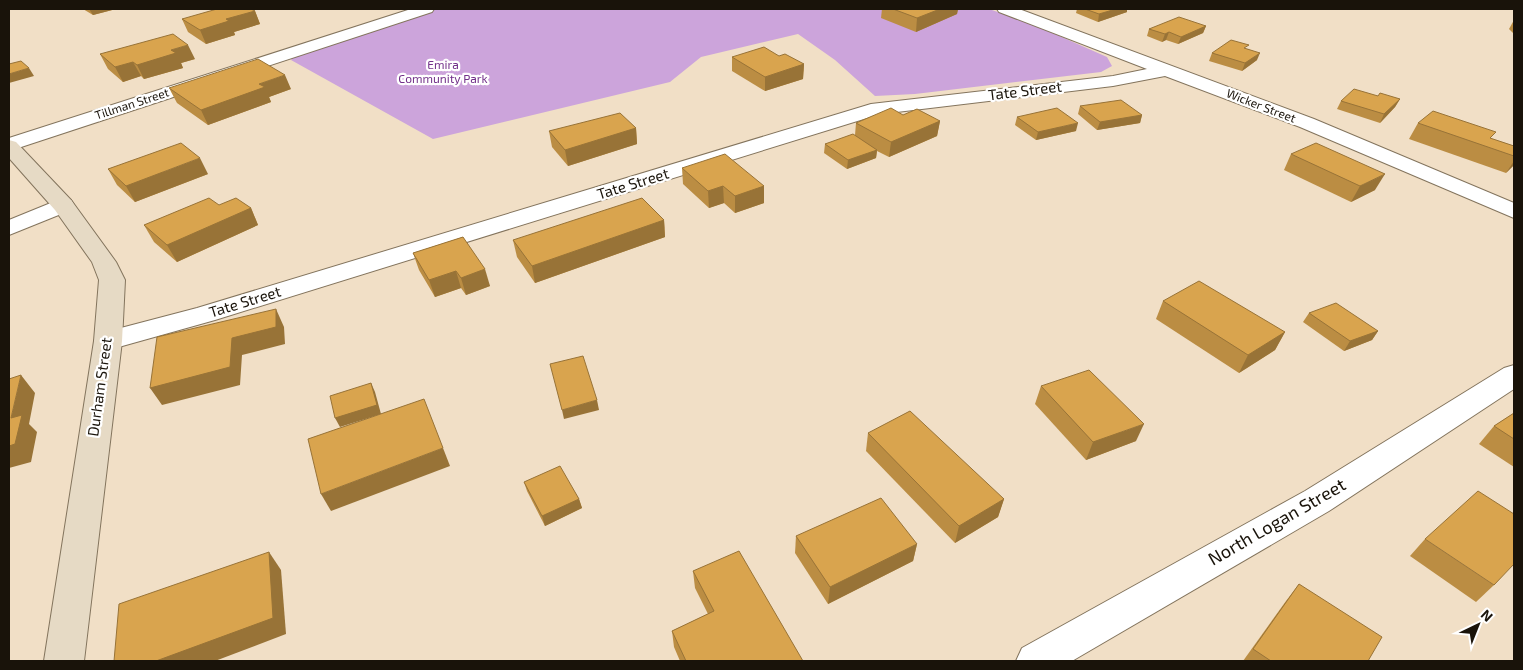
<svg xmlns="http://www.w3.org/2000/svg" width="1523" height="670" viewBox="0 0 1523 670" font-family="'Exo 2',sans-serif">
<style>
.green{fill:#cca4db}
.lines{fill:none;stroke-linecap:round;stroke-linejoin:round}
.street-casing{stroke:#83745d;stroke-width:2}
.secondary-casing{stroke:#83745d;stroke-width:2}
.street{fill:#fff;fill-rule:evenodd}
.secondary{fill:#e6dac5;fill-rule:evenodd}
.wall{fill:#bb8d43}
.shaded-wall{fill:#987337}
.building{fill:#d9a44e;stroke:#987337}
.labels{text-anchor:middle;stroke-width:4.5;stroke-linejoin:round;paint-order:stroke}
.far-park-label{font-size:12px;fill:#723089;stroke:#fff}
.far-street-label{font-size:12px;fill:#19130a;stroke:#fff}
.street-label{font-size:15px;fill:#19130a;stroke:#fff}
.near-street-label{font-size:18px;fill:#19130a;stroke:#fff}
</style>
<rect width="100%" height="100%" fill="#f1dfc6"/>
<path class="green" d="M435,9H989L1030,23L1107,57L1112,66L1101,72L915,94L875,96L835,60L798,34L701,57L670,82L433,139L291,60L294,55Z"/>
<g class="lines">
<defs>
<g id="street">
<path d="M411,9H434L432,12L9,151V138Z"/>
<path d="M997,9H1019L1314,119L1514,203V218L1300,127L1165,76L1113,86L880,114L215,320L108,350L98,348L94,341L98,334L197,308L871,104L1113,76L1147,69L999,12Z"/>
<path d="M63,198L71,200L74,205L71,210L9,235V220Z"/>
<path d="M1514,365V389L1329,511L1072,661H1016L1022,648L1305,491L1504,368Z"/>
</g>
<path id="secondary" d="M9,140L16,142L71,200L116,262L125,280L122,341L84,661H44L94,341L99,280L92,262L55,210L9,158Z"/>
</defs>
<use href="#street" class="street-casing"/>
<use href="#secondary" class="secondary-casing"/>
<use href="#street" class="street"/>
<use href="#secondary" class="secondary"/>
</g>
<g class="wall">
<path d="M83,9H116L93,15Z"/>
<path d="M882,9H958L957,14L916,32L881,18Z"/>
<path d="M1077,9H1127V12L1098,22L1076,13Z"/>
<path d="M255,11L260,24L234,32L235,35L206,44L188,32L182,19Z"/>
<path d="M1514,20V34L1509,29Z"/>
<path d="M1206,26L1203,33L1178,44L1166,40L1162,42L1147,36L1149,29Z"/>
<path d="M1248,49L1257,60L1242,71L1209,61L1212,53Z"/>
<path d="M100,54L195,59L181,63L183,68L144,79L141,76L123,82L108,69Z"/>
<path d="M779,56L804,64L803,79L765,91L732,71V57Z"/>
<path d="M169,88L291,89L269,97L271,102L208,125L177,103Z"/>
<path d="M1378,96L1400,99L1395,107L1380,123L1337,109L1341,101Z"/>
<path d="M1080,106L1142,115L1140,123L1097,130L1078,114Z"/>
<path d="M903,115L940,121L937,136L889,157L877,151L876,158L847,169L824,153L825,144L855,135L856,123Z"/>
<path d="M1017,117L1076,131L1036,140L1015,125Z"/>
<path d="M1418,123L1492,139L1514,146V165L1506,173L1409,139Z"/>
<path d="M636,128L637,144L568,166L552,147L549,131Z"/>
<path d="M1291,154L1375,190L1351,202L1284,170Z"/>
<path d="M682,168L764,186V203L735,213L724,203L709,208L683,184Z"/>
<path d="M108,169L208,174L135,202L117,185Z"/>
<path d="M219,205L251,208L258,225L177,262L154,242L144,225Z"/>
<path d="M664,220L665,237L535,283L517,257L513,240Z"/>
<path d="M463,237L490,286L466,295L461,288L435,297L419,270L413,253Z"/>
<path d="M1163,301L1285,332L1275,350L1239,373L1156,319Z"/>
<path d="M1309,313L1378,331L1372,340L1344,351L1303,322Z"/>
<path d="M1041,386L1136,441L1086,460L1035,404Z"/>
<path d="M1514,413V467L1479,444L1494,426Z"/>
<path d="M868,433L1004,499L998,517L955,543L866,451Z"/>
<path d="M524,482L579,499L582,508L545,526L527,491Z"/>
<path d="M796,536L917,544L913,561L828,604L795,553Z"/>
<path d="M1425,539L1494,585L1476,602L1410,556Z"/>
<path d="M693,571L803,661H680L674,647L672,631L708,614L695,588Z"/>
<path d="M1299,584L1368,661H1243L1286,601Z"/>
</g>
<g class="shaded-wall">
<path d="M89,9H116L93,15Z"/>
<path d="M940,9H958L957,14L916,32L917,18Z"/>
<path d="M1116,9H1127V12L1098,22L1099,14Z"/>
<path d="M255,11L260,24L234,32L235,35L206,44L200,30L226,19Z"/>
<path d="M1206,26L1203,33L1178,44L1181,37Z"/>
<path d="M1169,32L1166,40L1162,42L1165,34Z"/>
<path d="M188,45L195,59L181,63L183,68L144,79L137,65L171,50Z"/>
<path d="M1260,53L1257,60L1242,71L1245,63Z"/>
<path d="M133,62L141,76L123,82L115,67Z"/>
<path d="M804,64L803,79L765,91V77Z"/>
<path d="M29,68L34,76L9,83V74Z"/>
<path d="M285,75L291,89L269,97L271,102L208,125L201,110L259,84Z"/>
<path d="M1400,99L1395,107L1380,123L1384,114Z"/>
<path d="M1142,115L1140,123L1097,130L1100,122Z"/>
<path d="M940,121L937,136L889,157L891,142Z"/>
<path d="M1078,123L1076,131L1036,140L1038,132Z"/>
<path d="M636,128L637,144L568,166L565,150Z"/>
<path d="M877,150L876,158L847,169L848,160Z"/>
<path d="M200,158L208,174L135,202L126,186Z"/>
<path d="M1514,161V165L1506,173Z"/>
<path d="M1385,174L1375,190L1351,202L1360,186Z"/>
<path d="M723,186L724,203L709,208L708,191Z"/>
<path d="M764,186V203L735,213V196Z"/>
<path d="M251,208L258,225L177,262L167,245Z"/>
<path d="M664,220L665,237L535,283L532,266Z"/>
<path d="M485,269L490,286L466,295L461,278Z"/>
<path d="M456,271L461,288L435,297L429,280Z"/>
<path d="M276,309L284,327L285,344L242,355L240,385L162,405L150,388L232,338Z"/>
<path d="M1378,331L1372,340L1344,351L1350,341Z"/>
<path d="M1285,332L1275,350L1239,373L1248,355Z"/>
<path d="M21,375L35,393L29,424L37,432L31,462L9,468V446L11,418Z"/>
<path d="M371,383L375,392L381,414L340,427L335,418Z"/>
<path d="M597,400L599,410L564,419L562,410Z"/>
<path d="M1144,424L1136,441L1086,460L1093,442Z"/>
<path d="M443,448L450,466L331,511L321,494Z"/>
<path d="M579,499L582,508L545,526L542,516Z"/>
<path d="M1004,499L998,517L955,543L959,526Z"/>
<path d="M917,544L913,561L828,604L830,587Z"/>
<path d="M269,552L281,570L286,634L215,661H156Z"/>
</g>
<g class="building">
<path d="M217,9H251L255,11L226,19L229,21L200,30L182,19Z"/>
<path d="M893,9H940L917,18Z"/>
<path d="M1085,9H1116L1099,14Z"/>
<path d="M1179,17L1206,26L1181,37L1169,32L1165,34L1149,29Z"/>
<path d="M173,34L188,45L171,50L176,53L137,65L133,62L115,67L100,54Z"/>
<path d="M1231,40L1249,45L1244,48L1260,53L1245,63L1212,53Z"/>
<path d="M764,47L779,56L785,54L804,64L765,77L732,57Z"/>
<path d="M258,59L285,75L259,84L265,87L201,110L169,88Z"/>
<path d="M21,61L29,68L9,74V64Z"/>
<path d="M1354,89L1378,96L1380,93L1400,99L1384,114L1341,101Z"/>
<path d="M1121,100L1142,115L1100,122L1080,106Z"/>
<path d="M891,108L903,115L917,109L940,121L891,142L856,123Z"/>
<path d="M1057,108L1078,123L1038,132L1017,117Z"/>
<path d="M1433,111L1496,132L1490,138L1514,146V156L1418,123Z"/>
<path d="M620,113L636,128L565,150L549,131Z"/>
<path d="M853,134L877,150L848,160L825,144Z"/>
<path d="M181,143L200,158L126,186L108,169Z"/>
<path d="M1316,143L1385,174L1360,186L1291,154Z"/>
<path d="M725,154L764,186L735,196L723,186L708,191L682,168Z"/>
<path d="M209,198L219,205L236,198L251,208L167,245L144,225Z"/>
<path d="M642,198L664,220L532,266L513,240Z"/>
<path d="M463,237L485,269L461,278L456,271L429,280L413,253Z"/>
<path d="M1199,281L1285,332L1248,355L1163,301Z"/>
<path d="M1336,303L1378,331L1350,341L1309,313Z"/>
<path d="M276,309V327L232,338L230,367L150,388L157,337Z"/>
<path d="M583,356L597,400L562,410L550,364Z"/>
<path d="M1089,370L1144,424L1093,442L1041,386Z"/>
<path d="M21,375L11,418L22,415L15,444L9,446V379Z"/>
<path d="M371,383L377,405L335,418L330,396Z"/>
<path d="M424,399L443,448L321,494L308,439Z"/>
<path d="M910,411L1004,499L959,526L868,433Z"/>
<path d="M1514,413V439L1494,426Z"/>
<path d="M560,466L579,499L542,516L524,482Z"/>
<path d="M1478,491L1514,514V564L1494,585L1425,539Z"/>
<path d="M881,498L917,544L830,587L796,536Z"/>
<path d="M739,551L803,661H686L672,631L714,611L693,571Z"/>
<path d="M269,552L273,618L156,661H114L119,604Z"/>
<path d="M1299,584L1382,637L1368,661H1271L1253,649Z"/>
</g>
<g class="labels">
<g class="far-park-label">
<text x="443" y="69">Emira<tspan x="443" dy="14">Community Park</tspan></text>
</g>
<g class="far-street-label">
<text transform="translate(132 104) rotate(-18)" y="4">Tillman Street</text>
<text transform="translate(1261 106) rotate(21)" y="4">Wicker Street</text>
</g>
<g class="street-label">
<text transform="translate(1025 91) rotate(-7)" y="5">Tate Street</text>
<text transform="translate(633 184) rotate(-17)" y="5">Tate Street</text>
<text transform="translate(245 302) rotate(-17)" y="5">Tate Street</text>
<text transform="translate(100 387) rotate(-82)" y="5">Durham Street</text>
</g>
<g class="near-street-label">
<text transform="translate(1277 522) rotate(-30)" y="6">North Logan Street</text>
</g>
</g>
<rect width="1523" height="670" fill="none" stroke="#19130a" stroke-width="20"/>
<g transform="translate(1478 625) rotate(43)" stroke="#ffffff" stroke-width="4" paint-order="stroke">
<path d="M0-4L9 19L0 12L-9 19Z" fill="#19130a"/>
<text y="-8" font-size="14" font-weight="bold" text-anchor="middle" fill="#19130a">N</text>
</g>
</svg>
